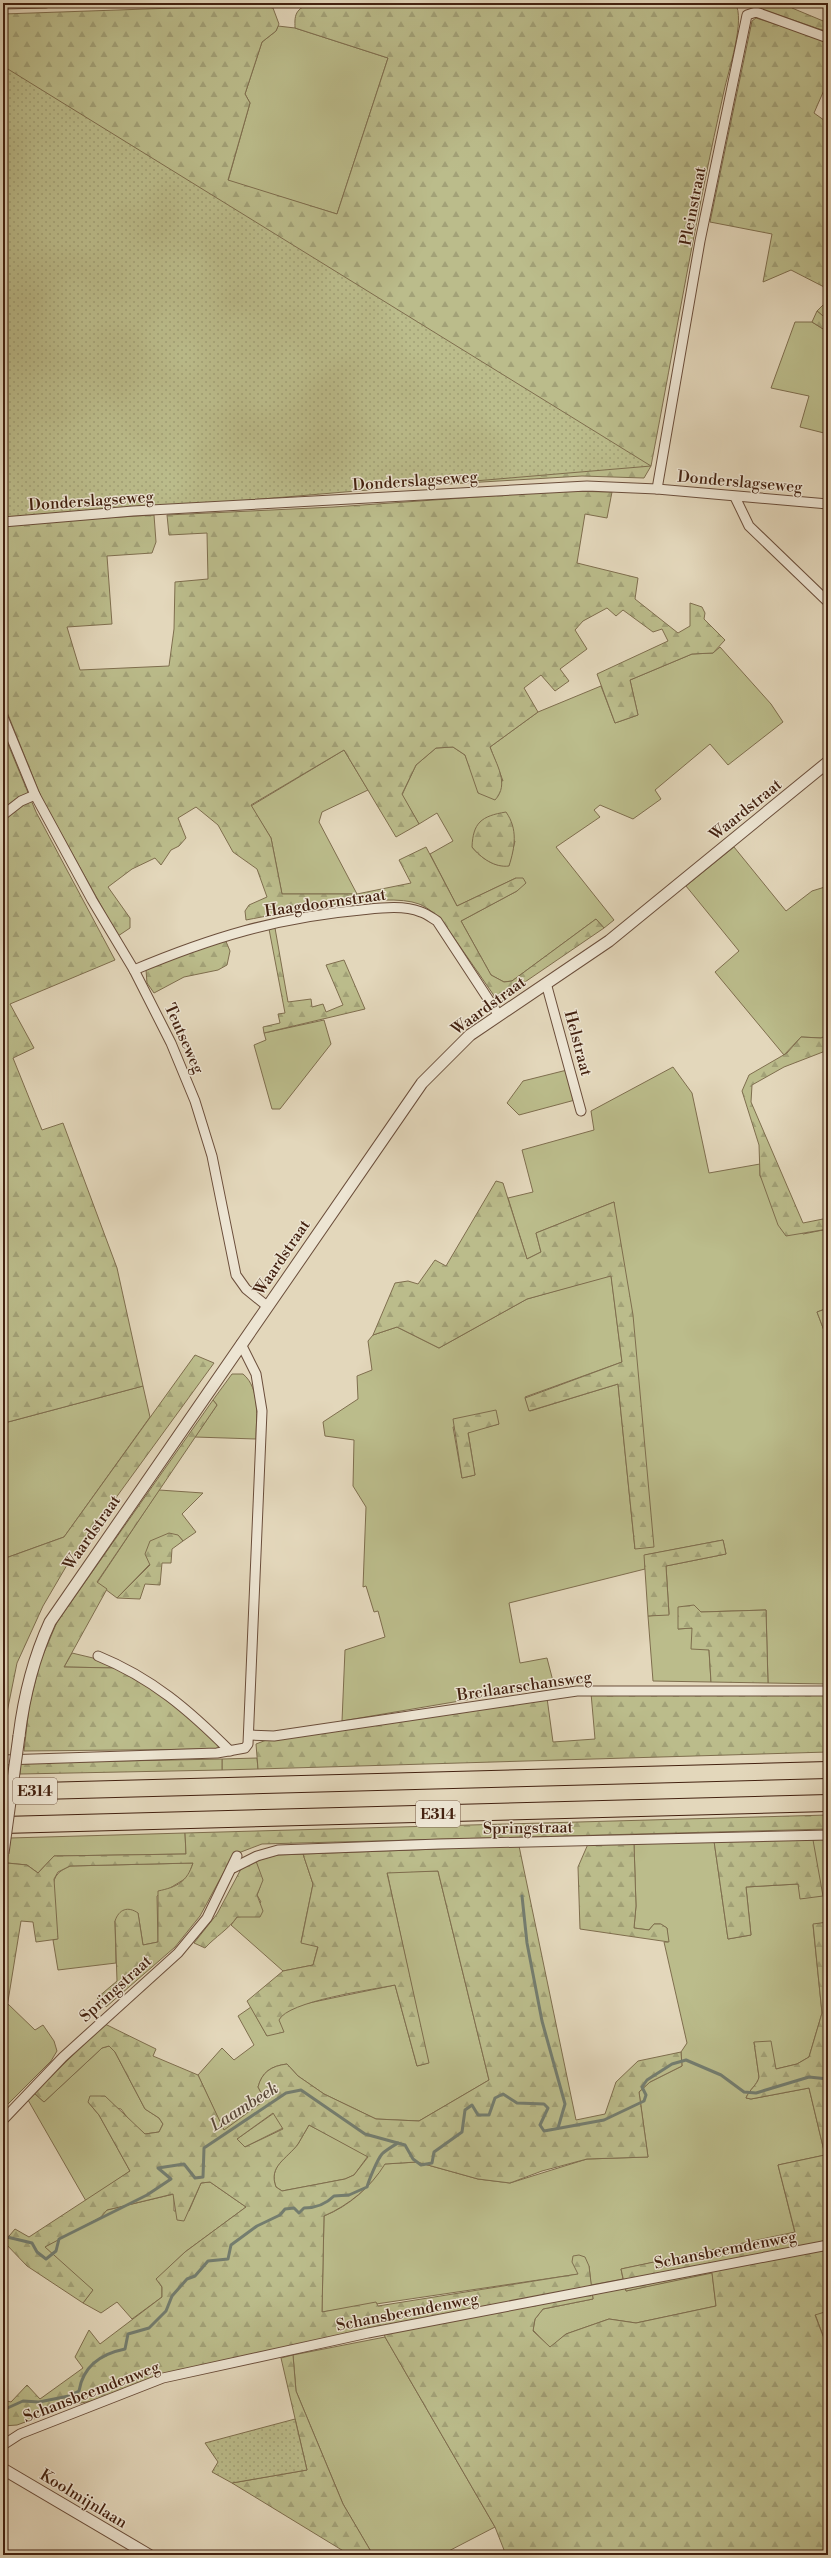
<svg xmlns="http://www.w3.org/2000/svg" width="831" height="2558" viewBox="0 0 831 2558" font-family="'Libre Bodoni',serif">
<style>
.grass{fill:#bbbc8b;stroke:#7f6e4e;fill-rule:evenodd}
.forest{fill:url(#forest-firs);stroke:#7f6e4e;fill-rule:evenodd}
.park{fill:url(#park-dots);stroke:#7f6e4e}
.lines{fill:none;stroke-linecap:round;stroke-linejoin:round}
.stream{stroke:#747d6f;stroke-width:3}
.minor-casing{stroke:#6b4e3b;stroke-width:11}
.tertiary-casing{stroke:#6b4e3b;stroke-width:13}
.motorway-casing{stroke:#432110;stroke-width:18}
.minor{stroke:#ede5d3;stroke-width:9}
.tertiary{stroke:#ede5d3;stroke-width:11}
.motorway{stroke:#e3d7bb;stroke-width:16}
.tertiary-bridge-casing{stroke:#6b4e3b;stroke-width:13;stroke-linecap:butt}
.tertiary-bridge{stroke:#ede5d3;stroke-width:11}
.labels{text-anchor:middle;stroke-width:3;stroke-linejoin:round;paint-order:stroke}
.shield{fill:#ede5d3;stroke:#765c4a;stroke-width:1}
.shield-label{font-size:15px;font-weight:bold;fill:#432110}
.street-label{font-size:16px;fill:#432110;stroke:#ede5d3}
.water-label{font-size:17px;font-style:italic;fill:#584738;stroke:#ede5d3}
</style>
<defs>
<pattern id="forest-firs" width="22" height="20" patternUnits="userSpaceOnUse"><rect width="22" height="20" fill="#bbbc8b"/><path d="M5 1l3.5 6h-7zM16 11l3.5 6h-7z" fill="#a2a177"/></pattern>
<pattern id="park-dots" width="8" height="8" patternUnits="userSpaceOnUse"><rect width="8" height="8" fill="#bbbc8b"/><path d="M2 2h.1M6 6h.1" fill="none" stroke="#a2a177" stroke-width="1.8" stroke-linecap="round"/></pattern>
</defs>
<rect width="100%" height="100%" fill="#e3d7bb"/>
<filter id="stains"><feTurbulence type="fractalNoise" baseFrequency=".005" numOctaves="4"/><feColorMatrix values="0 0 0 0 .2 0 0 0 0 .09 0 0 0 0 .02 0 0 0 .5 -.17"/></filter>
<radialGradient id="worn" r=".72"><stop offset=".6" stop-color="#630" stop-opacity="0"/><stop offset="1" stop-color="#630" stop-opacity=".3"/></radialGradient>
<g class="grass">
<path d="M278,26L295,28L388,58L337,214L228,181L250,103L245,94L262,42L276,31Z"/>
<path d="M828,300V320L817,311Z"/>
<path d="M795,322H812L828,332V434L800,427L809,396L771,388Z"/>
<path d="M720,647L771,704L783,722L728,765L710,744L655,790L661,799L633,819L600,805L594,810L600,817L556,847L614,920L604,928L596,919L512,981L504,982L491,975L461,921L517,891L516,878L457,906L430,854L453,841L437,813L419,824L402,795L416,765L436,748L453,747L465,755L471,770L503,781L490,747L538,712L601,686L615,723L638,715L630,680L692,654L713,653ZM515,841L509,865C495,868 481,858 472,847Z"/>
<path d="M344,750L368,790L322,812L319,822L357,894H282L271,838L251,806Z"/>
<path d="M734,847L786,911L812,891L828,886V1035L821,1038L801,1037L784,1055L715,972L739,951L686,886Z"/>
<path d="M324,1020L331,1044L280,1109H272L254,1045L266,1040L264,1033Z"/>
<path d="M673,1067L692,1093L709,1173L760,1164V1176L803,1234L828,1229V1308L817,1312L828,1341V1684L768,1683L766,1610L701,1612L678,1629L692,1628L709,1650L711,1682L653,1681L648,1616L669,1614L666,1566L726,1554L723,1540L645,1555V1569L509,1603L520,1663L547,1658L554,1685L342,1721L345,1650L385,1637L378,1611L374,1612L366,1586L363,1587L366,1507L353,1486L354,1440L325,1436L323,1422L358,1399L357,1376L372,1370L368,1341L373,1335L397,1327L439,1348L527,1299L611,1275L622,1362L525,1397L530,1411L618,1384L635,1549L614,1202L536,1233L541,1252L527,1259L508,1198L533,1192L522,1150L594,1130L591,1111ZM499,1424L468,1432L475,1475L462,1478L453,1427Z"/>
<path d="M567,1070L575,1100L519,1115L507,1103L523,1081Z"/>
<path d="M232,1374H243C261,1389 256,1419 256,1439L195,1437L217,1405L213,1400Z"/>
<path d="M143,1386L150,1417L64,1537L3,1559V1413L8,1422Z"/>
<path d="M159,1490L203,1493L182,1514L196,1532L183,1541L178,1535L117,1598L97,1583Z"/>
<path d="M72,1653L93,1658L116,1668L64,1667Z"/>
<path d="M257,1758L258,1769L222,1770V1759Z"/>
<path d="M185,1833L186,1854L54,1856L38,1873L27,1865L7,1863L10,1838Z"/>
<path d="M828,1839V1922L813,1925L822,2013L809,2057L797,2064L776,2069L754,2042L759,2077C758,2084 749,2090 746,2098L751,2099L809,2088L825,2155L778,2165L795,2233L621,2269L623,2279L591,2285L589,2266L579,2274L322,2312L324,2216C349,2206 371,2187 384,2164L417,2162L478,2179L510,2183L587,2159L648,2157L639,2092L650,2082L682,2066L681,2052L687,2043L664,1942H668L667,1928L660,1924H654L649,1930L634,1928L636,1906L634,1844L714,1841L728,1939L751,1935L746,1887L798,1884L813,1840Z"/>
<path d="M303,1854L313,1884L301,1942L318,1946L313,1965L283,1971L231,1925L237,1917L246,1916L261,1902L257,1895L260,1887L256,1861L277,1855Z"/>
<path d="M193,1863L188,1877L157,1896L158,1942L143,1945L138,1913L115,1921L116,1963L58,1970L53,1940L57,1939L53,1887C54,1875 59,1871 70,1866Z"/>
<path d="M438,1871L489,2080L419,2121L376,2119L324,2094L298,2076L287,2064C271,2066 262,2072 258,2087L265,2100L224,2131L198,2075L222,2048L234,2060L254,2045L238,2016L251,2007L267,2036L282,2014L299,2005L395,1985L417,2066L428,2063L387,1872Z"/>
<path d="M8,2004L35,2030L43,2025L54,2041L57,2051L51,2061L3,2109V2032Z"/>
<path d="M109,2046L115,2052L145,2109L159,2118L163,2124L159,2132L145,2134L133,2125L121,2109L88,2102L99,2115L130,2171L86,2201L28,2100L34,2093L44,2102L102,2048Z"/>
<path d="M274,2113L283,2128L245,2147L237,2139Z"/>
<path d="M309,2125L368,2156L354,2175L345,2179L282,2191L276,2187C268,2165 287,2159 298,2144C302,2138 305,2131 309,2125Z"/>
<path d="M210,2182L246,2207L185,2252L157,2279L162,2287V2297L132,2319L117,2302L101,2313L83,2303L92,2291L44,2247L100,2217L107,2210L174,2194V2211H189L201,2183Z"/>
<path d="M712,2272L716,2306L636,2323L609,2319L566,2334L550,2348L533,2330L535,2319L543,2309L593,2299L592,2292L625,2287L626,2291Z"/>
<path d="M828,2311V2349L815,2314Z"/>
<path d="M385,2337L495,2527L441,2555H373L343,2504L296,2391L293,2355Z"/>
</g>
<g class="forest">
<path d="M361,3H735C746,19 728,72 724,91C696,215 675,341 651,466L644,478L582,476L449,484L443,416L3,514V14L261,5L273,8L279,24L276,31L262,42L245,94L250,103L228,180L337,214L388,58L295,28C295,22 294,15 299,10C307,0 348,3 361,3Z"/>
<path d="M756,3H793L792,8L828,23V32L761,9Z"/>
<path d="M756,18L828,41V81L814,113L828,123V289L791,270L763,282L772,234L710,222L752,21Z"/>
<path d="M817,311L828,320V332L812,322Z"/>
<path d="M562,491L612,492L607,518L585,514L577,563L638,578L635,599L678,633L690,626V603L702,607L705,613L704,619L725,640L713,653L692,654L630,680L638,715L615,723L597,674L668,641L662,629L653,632L623,610L616,616L607,608L583,621L575,630L587,649L560,669L569,681L555,691L541,675L524,688L538,712L490,747C496,764 510,784 495,800L478,793L465,755L453,747L436,748L416,765L402,794L419,824L396,837L344,750L251,805L271,838L282,894H357L411,883L399,860L426,847L457,906L516,878H523L526,883L517,891L461,921L491,975L504,982L512,981L596,919L604,928L500,999L495,997L443,922C436,915 429,908 419,904C386,891 283,913 246,920L245,911L249,905L267,897L257,869L233,852L218,825L196,807L178,818L186,838L179,846L171,850L161,865L155,858L132,869L108,887L130,918V928L118,936L41,797L3,702V524L154,515L156,542L152,553L107,556L112,624L67,627L80,670L169,666L174,629L175,582L208,579L207,533L169,535L167,515L334,507Z"/>
<path d="M3,732L36,812L115,960L10,1004L34,1048L13,1058L42,1130L63,1123L117,1268L143,1386L8,1422L3,1413Z"/>
<path d="M506,812C518,829 515,847 509,866C495,868 481,858 472,847C473,823 481,816 506,812Z"/>
<path d="M275,928L288,1002L311,999L312,1007L323,1004L326,1012L343,1005L326,965L344,960L365,1009L264,1033L263,1027L280,1023L278,1014L285,1013L269,929Z"/>
<path d="M225,939L230,951L227,965L218,970L184,977L154,993L147,983L146,970L151,965Z"/>
<path d="M828,1035V1050L784,1067L752,1085L751,1102L803,1223L828,1218V1229L786,1236L778,1225L760,1175L759,1145L742,1091L749,1075L787,1053L801,1037L821,1038Z"/>
<path d="M496,1181L503,1183L527,1259L541,1252L536,1233L614,1202L633,1315L654,1547L635,1549L618,1384L529,1411L525,1398L622,1362L611,1276L527,1299L439,1348L397,1327L373,1335L395,1283L408,1281L418,1284L435,1260L446,1266Z"/>
<path d="M828,1308V1341L817,1312Z"/>
<path d="M195,1355L214,1363L67,1565L43,1606L17,1663L3,1732V1559L64,1537Z"/>
<path d="M213,1400L217,1405L97,1582L107,1589L64,1667L116,1668L132,1673L203,1726L220,1749L24,1751L29,1707L40,1662L57,1622Z"/>
<path d="M496,1410L499,1424L468,1433L475,1475L462,1478L453,1419Z"/>
<path d="M169,1533L178,1535L183,1541L172,1549L171,1563H162L160,1585L145,1584L140,1599L117,1598L150,1565L145,1554L150,1541Z"/>
<path d="M723,1540L726,1554L666,1566L669,1615L648,1616L644,1555Z"/>
<path d="M694,1605L701,1612L766,1610L768,1683L711,1682L709,1650L691,1649L692,1628L678,1629V1607Z"/>
<path d="M591,1693L828,1695V1752L258,1769L256,1744L269,1739L466,1712L547,1698L553,1742L595,1739Z"/>
<path d="M222,1759V1770L20,1774V1763Z"/>
<path d="M828,1815V1829L262,1844L233,1855L200,1916L175,1947L106,2007L97,1998L117,1981L115,1921C119,1909 128,1906 138,1913L143,1945L158,1942V1891C177,1887 187,1882 193,1863L70,1866L58,1872L54,1879L58,1939L36,1942L33,1922L21,1921L3,2032V1893L7,1863L27,1865L38,1873L54,1856L186,1854L185,1833Z"/>
<path d="M813,1840L823,1896L800,1899L798,1884L746,1887L751,1935L728,1939L714,1841Z"/>
<path d="M588,1844H634L636,1906L634,1928L649,1930L654,1924H661L667,1928L669,1942L580,1929L578,1867Z"/>
<path d="M519,1846L576,2120L605,2114L616,2082L638,2061L681,2052L682,2066L650,2082L639,2092L648,2157L587,2159L542,2171L510,2183L478,2179L417,2162L385,2164C371,2187 349,2205 324,2216L322,2312L376,2302L378,2306L578,2274L572,2262L573,2256L579,2255L585,2257L589,2266L593,2299L543,2309L535,2319L533,2331L550,2347L566,2334L609,2319L636,2323L716,2306L712,2273L626,2291L621,2269L795,2232L778,2165L825,2155L809,2088L751,2099L746,2098C749,2090 758,2084 759,2077L754,2042L771,2041L776,2069L797,2064L809,2057L822,2013L813,1924L828,1922V2311L815,2315L828,2349V2555H506L495,2527L385,2337L382,2326L221,2362L98,2400L75,2404L17,2425L3,2426V2400L11,2402L27,2385L40,2399L83,2368L75,2357L89,2330L100,2344L162,2297V2287L156,2279L185,2252L246,2207L210,2182L201,2183L184,2221L177,2220L173,2194L107,2210L101,2217L45,2247L93,2290L83,2303L27,2266L4,2242L15,2229L29,2237L130,2171L99,2115L88,2102L90,2096H105L145,2134L159,2132L163,2124L159,2118L145,2109L115,2052L109,2046L102,2048L44,2102L34,2093L105,2024L156,2049L153,2056L198,2075L224,2130L265,2100L258,2087C262,2072 271,2066 287,2064L298,2076L324,2094L376,2119L419,2121L489,2080L438,1871L387,1873L429,2063L417,2066L395,1985C371,1990 288,2001 279,2020L284,2032L267,2036L247,2001L283,1971L313,1965L318,1947L301,1943L313,1884L303,1854ZM273,2113L283,2129L245,2147L237,2139ZM309,2125L368,2157L354,2175L345,2179L282,2191L276,2187C268,2166 287,2159 298,2144C302,2138 305,2131 309,2125Z"/>
<path d="M256,1861L263,1880L257,1895L263,1911L260,1917H237C229,1929 215,1937 205,1948L194,1943L217,1914L241,1869Z"/>
<path d="M293,2355L296,2391L343,2504L373,2555H350L232,2483L307,2470L281,2358Z"/>
</g>
<g class="park">
<path d="M3,66L651,466L3,521Z"/>
<path d="M295,2419L307,2470L232,2483L212,2472L218,2462L205,2443Z"/>
</g>
<g class="lines">
<g class="stream">
<path d="M522,1896L527,1943L542,2021L565,2104L558,2128"/>
<path d="M828,2055V2062"/>
<path d="M3,2236L32,2243L37,2252L46,2259L56,2251L59,2239L147,2195L171,2179L158,2168L184,2164L195,2178L203,2177L204,2148L286,2093L301,2090L365,2134L405,2145L413,2159L421,2165L432,2163L434,2152L462,2132L465,2110L472,2105L478,2115H489L495,2098L503,2094L517,2103L544,2104L548,2108L540,2125L544,2131L604,2120L644,2101L646,2095L642,2087L647,2080L672,2064L686,2060L721,2075L744,2092L756,2093L809,2077L828,2079"/>
<path d="M3,2410L23,2401L39,2402L69,2396L79,2391C83,2366 100,2354 125,2349L128,2334L149,2328L166,2311L172,2296L187,2279L195,2276L208,2261L228,2259L231,2245L257,2226L280,2215L285,2209L294,2208L299,2213L304,2208C316,2208 326,2204 334,2196L349,2195L367,2187C369,2180 377,2160 382,2154C386,2150 393,2146 398,2143"/>
</g>
<defs>
<g id="minor">
<path d="M3,4L46,3"/>
<path d="M657,489L700,241L747,15L756,12L828,38"/>
<path d="M735,497L749,526L828,602"/>
<path d="M3,522L133,511L587,486L657,489L828,504"/>
<path d="M3,717L35,795L92,900L134,970L171,1043L195,1101L212,1156L236,1275L246,1289L267,1306"/>
<path d="M3,815L21,801L35,795"/>
<path d="M134,970C210,938 279,917 361,910C381,908 403,905 421,912C427,914 432,918 437,921L498,1014"/>
<path d="M546,983L581,1111"/>
<path d="M98,1656C152,1678 189,1710 230,1751"/>
<path d="M249,1735L274,1736L577,1691H828"/>
<path d="M3,1760L217,1753L245,1748L248,1744L262,1411L256,1374L241,1344"/>
<path d="M233,1868L257,1856L278,1850L439,1844L828,1835"/>
<path d="M3,2120L63,2057L178,1953L207,1918L237,1856"/>
<path d="M3,2445L20,2434L163,2378L368,2333L828,2245"/>
</g>
<g id="tertiary">
<path d="M19,1736C24,1696 33,1659 50,1622L422,1083L470,1035L609,941L828,762"/>
<path d="M3,2469L149,2555"/>
</g>
<g id="motorway">
<path d="M3,1792L828,1770"/>
<path d="M3,1825L828,1803"/>
</g>
</defs>
<use href="#minor" class="minor-casing"/>
<use href="#tertiary" class="tertiary-casing"/>
<use href="#motorway" class="motorway-casing"/>
<use href="#minor" class="minor"/>
<use href="#tertiary" class="tertiary"/>
<use href="#motorway" class="motorway"/>
<defs>
<path id="tertiary-bridge" d="M3,1853L19,1736"/>
</defs>
<use href="#tertiary-bridge" class="tertiary-bridge-casing"/>
<use href="#tertiary-bridge" class="tertiary-bridge"/>
</g>
<g class="labels">
<g class="shield">
<rect x="13" y="1778" width="44" height="26" rx="3"/>
<rect x="416" y="1801" width="44" height="26" rx="3"/>
</g>
<g class="shield-label">
<text x="35" y="1796">E314</text>
<text x="438" y="1819">E314</text>
</g>
<g class="street-label">
<text transform="translate(692 206) rotate(-79)" y="6">Pleinstraat</text>
<text transform="translate(415 480) rotate(-4)" y="6">Donderslagseweg</text>
<text transform="translate(740 481) rotate(5)" y="6">Donderslagseweg</text>
<text transform="translate(91 500) rotate(-4)" y="6">Donderslagseweg</text>
<text transform="translate(745 809) rotate(-39)" y="6">Waardstraat</text>
<text transform="translate(325 902) rotate(-8)" y="6">Haagdoornstraat</text>
<text transform="translate(488 1005) rotate(-36)" y="6">Waardstraat</text>
<text transform="translate(185 1038) rotate(66)" y="6">Teutseweg</text>
<text transform="translate(579 1043) rotate(75)" y="6">Helstraat</text>
<text transform="translate(281 1257) rotate(-56)" y="6">Waardstraat</text>
<text transform="translate(91 1532) rotate(-55)" y="6">Waardstraat</text>
<text transform="translate(524 1685) rotate(-8)" y="6">Breilaarschansweg</text>
<text transform="translate(528 1827) rotate(-1)" y="6">Springstraat</text>
<text transform="translate(115 1988) rotate(-42)" y="6">Springstraat</text>
<text transform="translate(725 2249) rotate(-11)" y="6">Schansbeemdenweg</text>
<text transform="translate(407 2311) rotate(-11)" y="6">Schansbeemdenweg</text>
<text transform="translate(91 2391) rotate(-21)" y="6">Schansbeemdenweg</text>
<text transform="translate(84 2498) rotate(31)" y="6">Koolmijnlaan</text>
</g>
<g class="water-label">
<text transform="translate(244 2106) rotate(-32)" y="6">Laambeek</text>
</g>
</g>
<rect width="831" height="2558" fill="none" stroke="#e3d7bb" stroke-width="16"/>
<rect x="4" y="4" width="823" height="2550" fill="none" stroke="#432110" stroke-width="2"/>
<rect x="8" y="8" width="815" height="2542" fill="none" stroke="#432110"/>
<rect width="100%" height="100%" filter="url(#stains)"/>
<rect width="100%" height="100%" fill="url(#worn)"/>
</svg>
